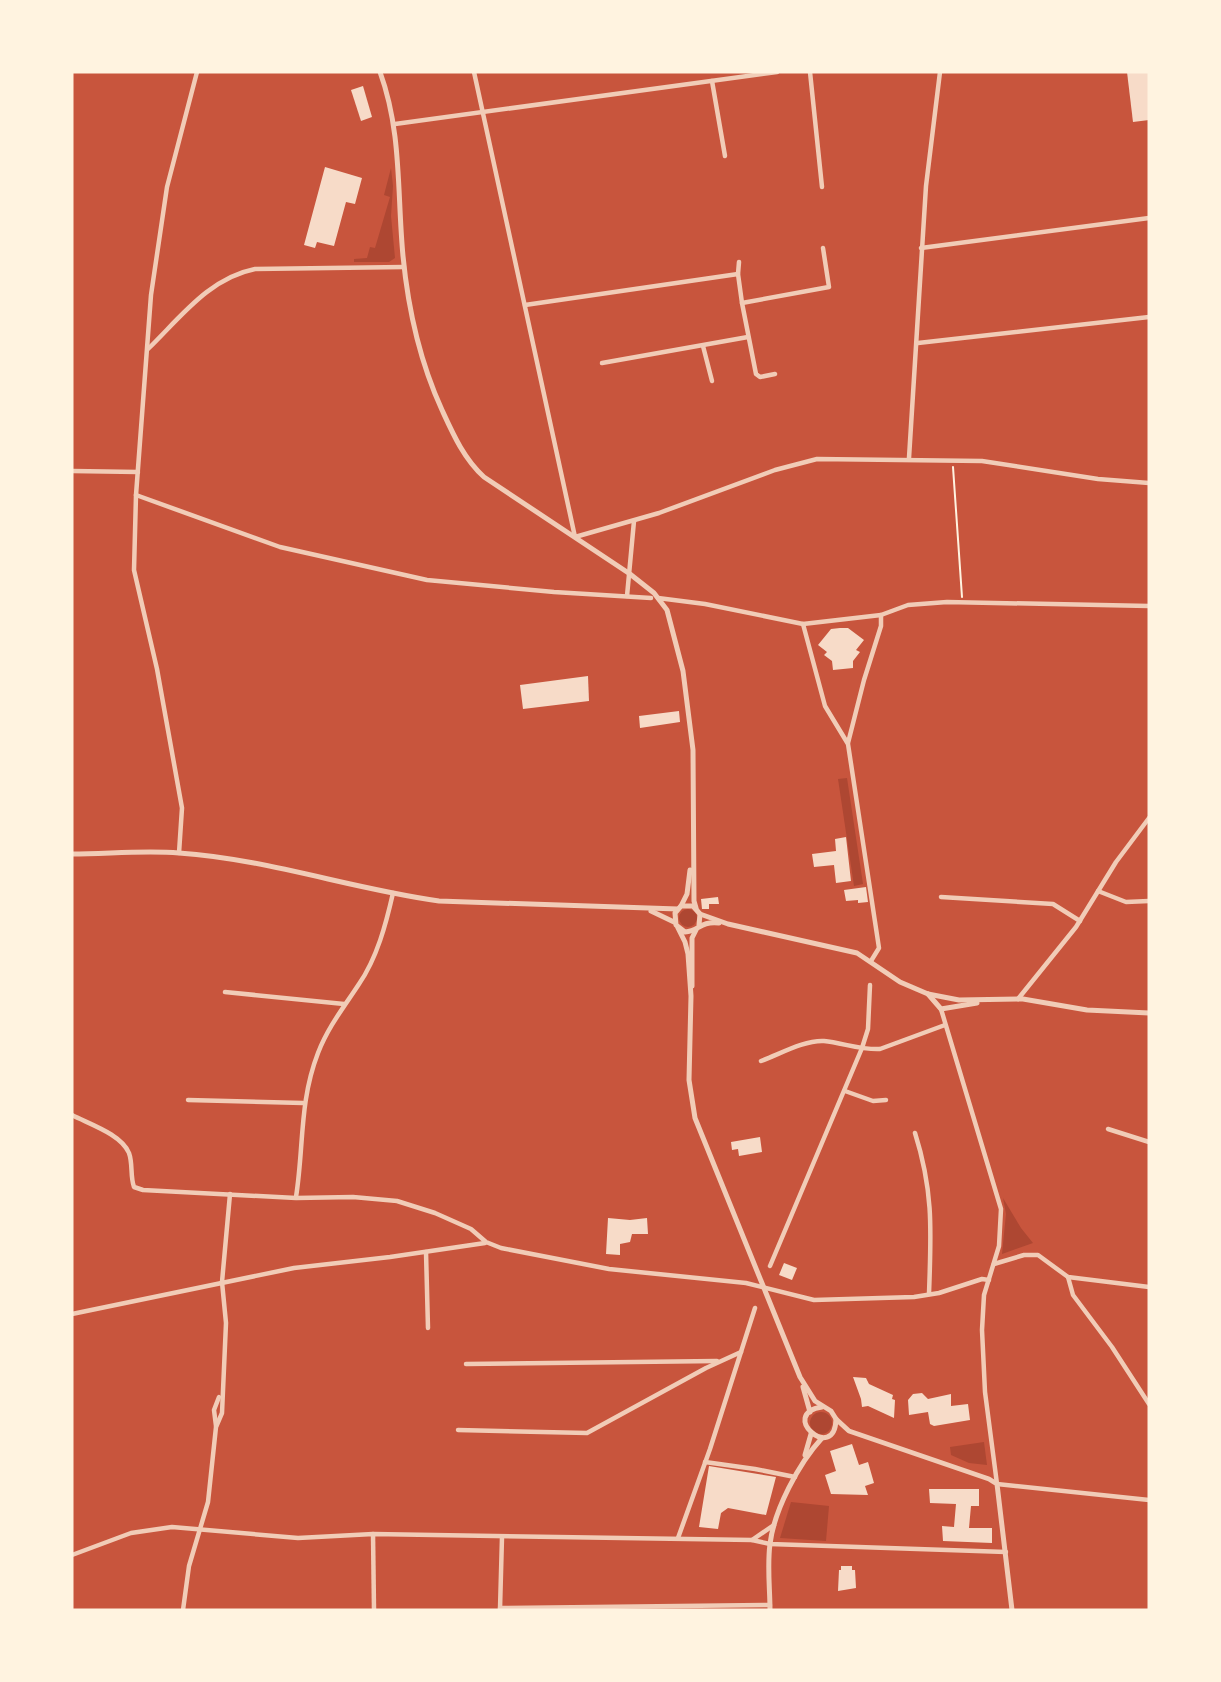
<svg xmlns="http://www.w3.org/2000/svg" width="1221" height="1682" viewBox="0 0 1221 1682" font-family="'Noto Sans',sans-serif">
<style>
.green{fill:#ae4732}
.building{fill:#f7dbc8}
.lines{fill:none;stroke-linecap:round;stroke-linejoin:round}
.path{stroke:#fff3e0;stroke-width:2}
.minor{stroke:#f1ccb7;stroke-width:4.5}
.tertiary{stroke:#f1ccb7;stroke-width:5}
</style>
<rect width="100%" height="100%" fill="#c8553d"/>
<g class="green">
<path d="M391,168L393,186L391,216L395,258L389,262H354V259L367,258L370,247L375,248L390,197L384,195Z"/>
<path d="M847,778L863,884L854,886L838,779Z"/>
<circle cx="688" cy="918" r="9"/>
<path d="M1003,1198L1021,1228L1033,1243L1002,1254L1006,1214Z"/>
<circle cx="821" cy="1423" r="11"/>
<path d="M984,1442L987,1465L969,1463L951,1455L950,1447Z"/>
<path d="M791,1502L829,1506L826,1541L780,1538Z"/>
</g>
<g class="building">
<path d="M1127,72H1149V120L1133,122Z"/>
<path d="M363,86L372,117L361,121L351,90Z"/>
<path d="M325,167L362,178L355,204L346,202L334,246L317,242L315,248L304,245Z"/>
<path d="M840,628H848L864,640L856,650L860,652L853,661V668L833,670L832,661L824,655L827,652L818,645L831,629Z"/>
<path d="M588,676L589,701L523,709L520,685Z"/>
<path d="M679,711L680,722L640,728L639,716Z"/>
<path d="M846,837L851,881L836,883L834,865L814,867L812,854L836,851L835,839Z"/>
<path d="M866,887L868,902L858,903V900L846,901L844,890Z"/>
<path d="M718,897L719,904H709V909H702L701,899Z"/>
<path d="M760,1137L762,1152L739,1156L738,1149L732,1150L731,1142Z"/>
<path d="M608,1218L630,1220L647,1218L648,1234H632L630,1242L620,1244V1255L606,1254Z"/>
<path d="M784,1263L797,1268L792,1280L779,1275Z"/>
<path d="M853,1377L866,1378L869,1384L893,1395L892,1399L895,1400L894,1418L868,1406L862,1407L861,1399Z"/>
<path d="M922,1393L928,1399L951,1394V1406L968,1404L970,1420L934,1426L930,1424L928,1412L909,1415L908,1400L913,1394Z"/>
<path d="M852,1444L859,1465L868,1462L874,1483L865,1486L868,1495L831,1494L825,1475L836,1471L830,1451Z"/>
<path d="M709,1466L776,1477L766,1515L728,1508L721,1513L718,1529L699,1527Z"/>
<path d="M929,1489H979V1506H971L969,1528H992V1543L943,1541L942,1526L954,1527L956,1504L930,1503Z"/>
<path d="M841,1566H852V1570H855L856,1588L838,1591L839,1570H841Z"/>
</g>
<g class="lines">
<path class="path" d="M953,467L962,597"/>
<g class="minor">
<path d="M474,72L575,537L659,513L775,470L817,459L982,461L1098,479L1149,483"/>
<path d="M810,72L822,187"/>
<path d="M712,81L725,156"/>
<path d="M395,124L777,72"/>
<path d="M921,248L1149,218"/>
<path d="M739,262L738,274L742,303L756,374L760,377L775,374"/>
<path d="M742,303L829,287L823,248"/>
<path d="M525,305L738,274"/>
<path d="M918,343L1149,317"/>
<path d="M703,346L712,381"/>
<path d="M148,349C180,318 209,278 255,269L404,267"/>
<path d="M602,363L748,337"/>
<path d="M909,458L926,186L940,72"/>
<path d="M72,471L138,472"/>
<path d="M136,495L280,547L427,580L554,592L651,598"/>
<path d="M627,596L634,521"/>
<path d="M658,598L705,604L803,624L881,615L908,605L947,602L1149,606"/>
<path d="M803,624L825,706L848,744L879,948L871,961"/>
<path d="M848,743L864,680L881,626V615"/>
<path d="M179,853L182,808L157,669L134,570L136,495L151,295L167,187L197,72"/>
<path d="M1098,891L1126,902L1149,901"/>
<path d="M941,897L1053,904L1080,921"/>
<path d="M225,992L344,1004"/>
<path d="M1018,999L1076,927L1116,862L1149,818"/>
<path d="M941,1009L1001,1209L999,1246L984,1295L982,1330L985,1392L997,1484L1149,1500"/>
<path d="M761,1061C780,1054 804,1040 824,1041C843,1043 861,1050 880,1049L945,1025"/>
<path d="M845,1091L873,1101L886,1100"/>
<path d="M188,1100L303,1103"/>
<path d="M72,1115C89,1124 121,1134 129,1153C133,1164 130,1176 134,1187L143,1190L296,1198L353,1197L397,1201L435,1213L471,1229L486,1242L501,1248L609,1269L746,1283L814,1300L914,1297L939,1293L982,1279L989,1280"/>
<path d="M1108,1129L1149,1142"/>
<path d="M915,1133C934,1193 931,1233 929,1294"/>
<path d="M296,1197C304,1147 299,1102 318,1053C328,1027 344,1007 359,984C377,958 386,924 393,893"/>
<path d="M426,1252L428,1328"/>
<path d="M994,1264L1024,1255H1038L1068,1277L1149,1287"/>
<path d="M770,1266L862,1048L868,1029L870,985"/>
<path d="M1068,1277L1073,1295L1112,1347L1149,1404"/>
<path d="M72,1314L294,1268L390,1257L485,1243"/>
<path d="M466,1364L717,1361"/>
<path d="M216,1426L214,1410L219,1397"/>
<path d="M458,1430L587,1433L706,1368L741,1352"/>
<path d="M705,1462L755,1469L795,1477"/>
<path d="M373,1534L374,1610"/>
<path d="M678,1538L710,1449L755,1308"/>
<path d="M752,1540L774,1525"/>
<path d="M72,1555L131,1533L172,1527L298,1538L373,1534L752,1540L770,1544L1006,1552"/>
<path d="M500,1608L770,1605"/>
<path d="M500,1609L502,1537"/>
<path d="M183,1610L189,1566L208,1502L216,1427L222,1413L226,1323L222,1282L230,1194"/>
</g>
<g class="tertiary">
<path d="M380,72C402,132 397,193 403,256C408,308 420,362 442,410C453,434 464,459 484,477L630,574L654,593L667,610L683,671L693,750L694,901L696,908"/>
<path d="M72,854C107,854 144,850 179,853C267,859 352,889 439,901L678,909"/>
<path d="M681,906L687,894L690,870"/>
<path d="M651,911L674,922"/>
<path d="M700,914L728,924L857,953L900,982L928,994L959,1000L1023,999L1087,1010L1149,1013"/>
<path d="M699,925L700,914L693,906H681L675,913L676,925L685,932C700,931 699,921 719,923"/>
<path d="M678,928L685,942L688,954L691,996L689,1080L695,1118L800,1377L815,1401L831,1411L836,1419L849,1431L989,1479L997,1484L1012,1610"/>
<path d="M692,986V938L696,930"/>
<path d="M928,994L941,1009L977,1003"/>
<path d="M803,1387L810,1412"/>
<path d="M822,1407C777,1414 835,1464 836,1419"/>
<path d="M805,1455L811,1434"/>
<path d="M770,1610C770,1589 767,1566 770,1544C774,1510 799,1463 822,1438"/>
</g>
</g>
<rect width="1221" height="1682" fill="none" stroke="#fff3e0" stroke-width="147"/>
</svg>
